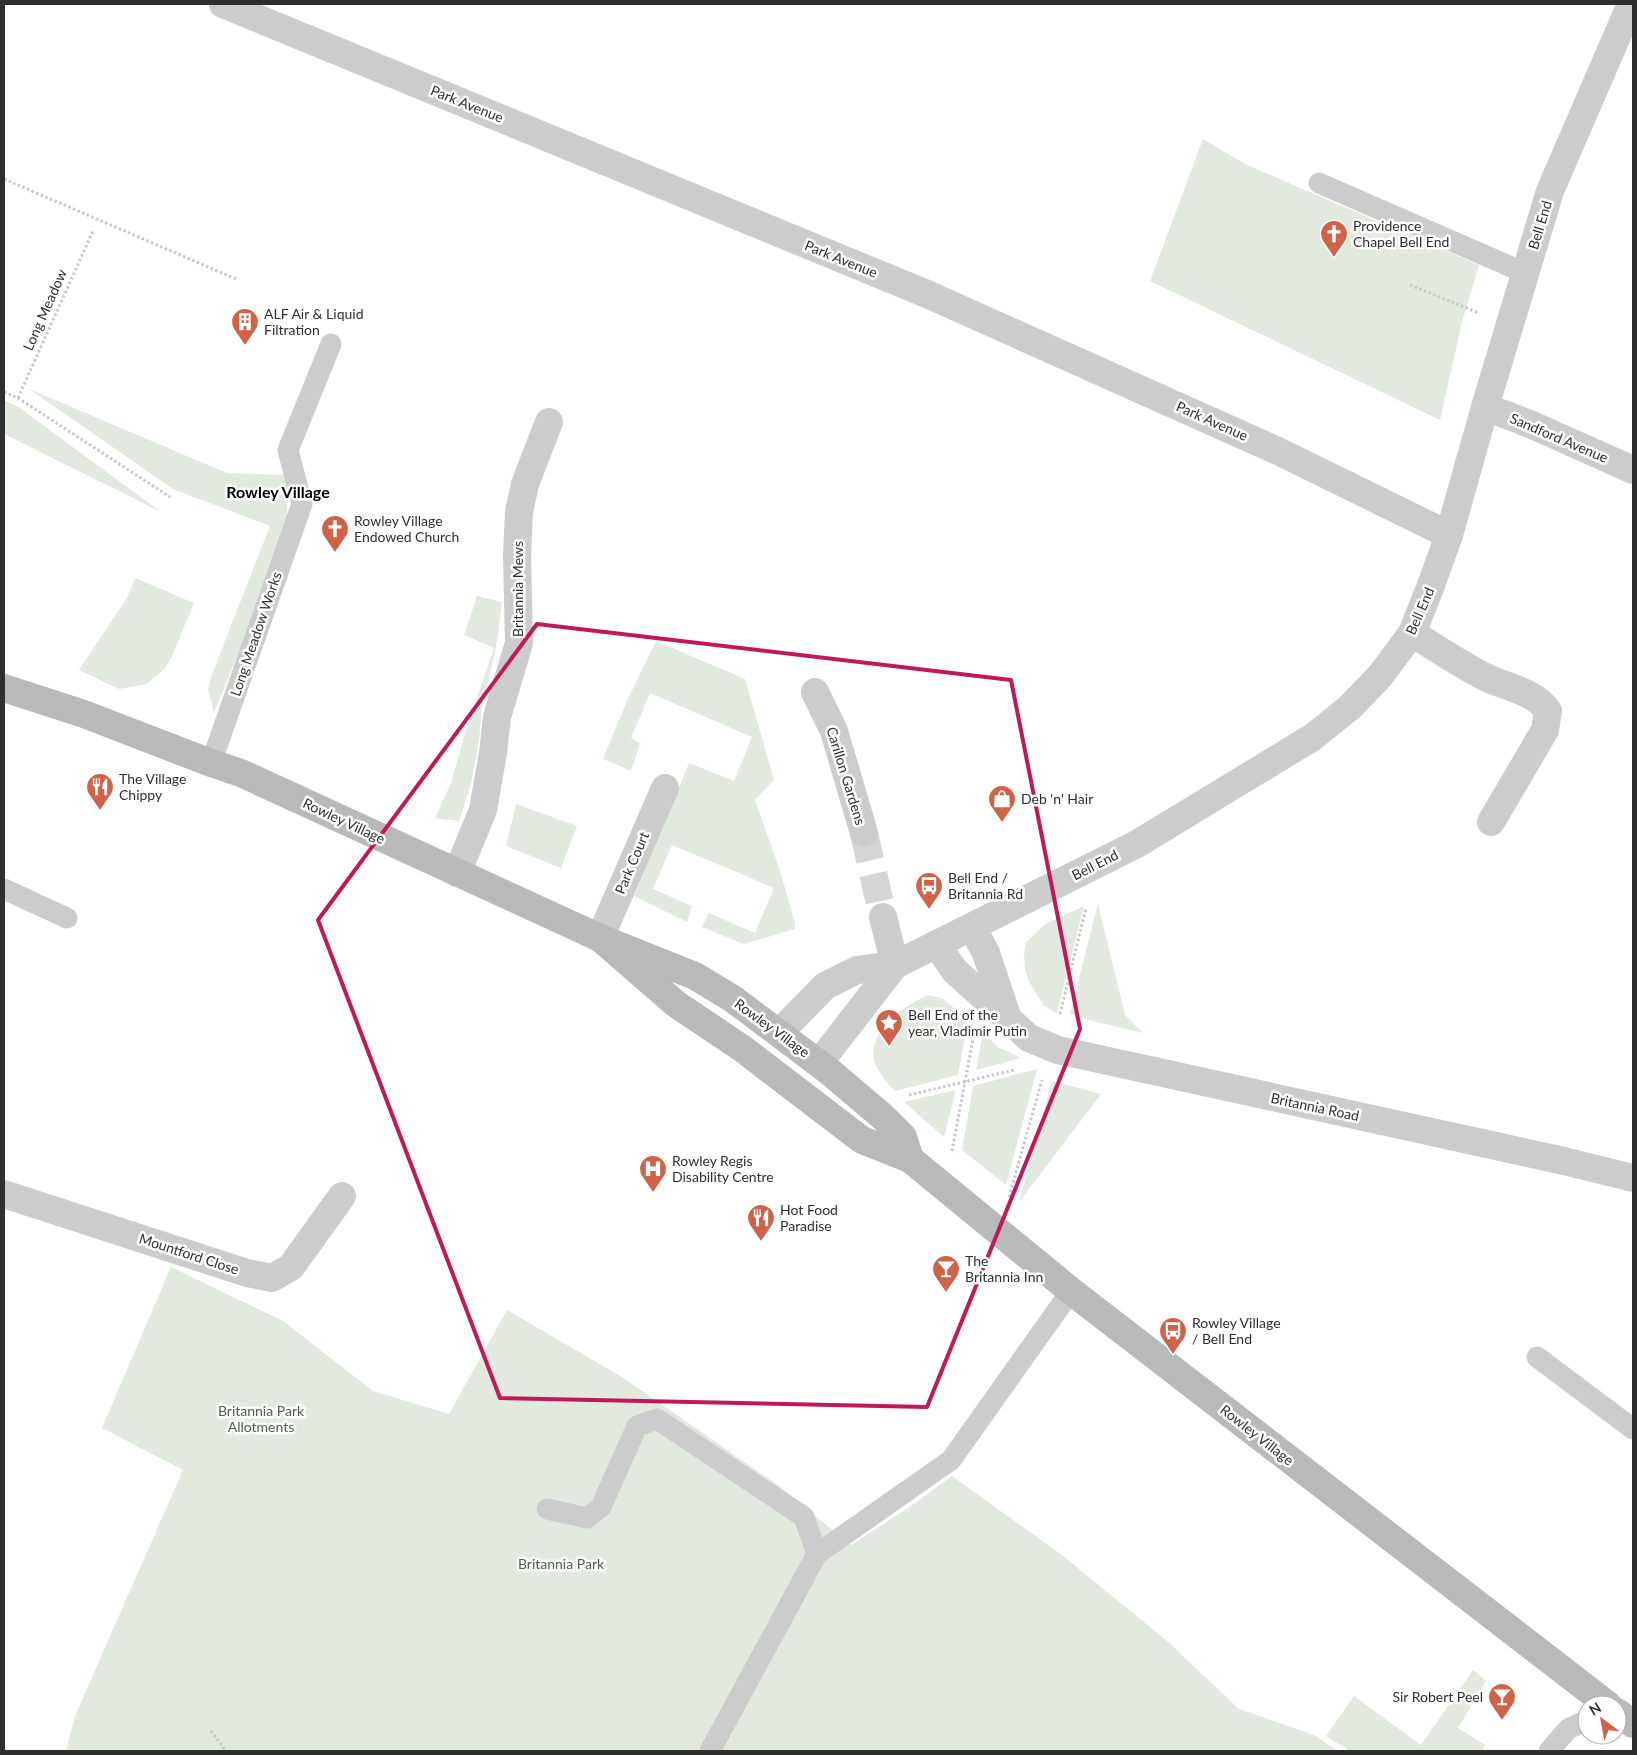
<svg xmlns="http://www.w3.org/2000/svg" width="1637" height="1755" viewBox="0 0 1637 1755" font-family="Lato,sans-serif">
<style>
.green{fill:#e2eadf}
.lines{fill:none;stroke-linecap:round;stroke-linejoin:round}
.minor-tunnel{stroke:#d5d5d5;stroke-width:28;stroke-dasharray:28 14;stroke-linecap:butt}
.path{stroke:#c9c9c9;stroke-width:3;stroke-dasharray:2.5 2.5;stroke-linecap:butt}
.service{stroke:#ccc;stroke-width:21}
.minor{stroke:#ccc;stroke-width:28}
.tertiary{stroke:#ccc;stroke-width:28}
.secondary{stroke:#b9b9b9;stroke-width:28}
.marked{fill:none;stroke:#c2185b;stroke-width:4;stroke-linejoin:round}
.labels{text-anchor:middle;stroke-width:5;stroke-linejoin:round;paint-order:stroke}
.street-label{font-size:14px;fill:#2f2f2f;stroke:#fff}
.poi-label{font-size:14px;fill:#2f2f2f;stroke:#fff;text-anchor:start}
.park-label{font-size:14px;fill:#486542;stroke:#fff}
.quarter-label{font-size:16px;font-weight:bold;fill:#000;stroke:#fff}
</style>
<rect width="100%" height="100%" fill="#fff"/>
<g class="green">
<path d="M1203,139L1245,164L1479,265L1462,322L1440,420L1150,281Z"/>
<path d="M29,389L227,473L288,475L287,517L279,553L214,713L208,690L211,677L270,526L173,489Z"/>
<path d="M4,400L17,406L161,512L4,434Z"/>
<path d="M135,578L194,603L173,654L166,667L147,684L119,689L79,670L127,598Z"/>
<path d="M477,596L502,602L496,648L482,705L479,741L471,784L459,821L435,818L451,783L465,733L494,648L464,635Z"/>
<path d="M656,641L745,679L774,780L755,800L781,874L795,923V929L744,944L702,927L709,913L755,933L774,888L672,845L653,889L692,906L687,922L634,896L689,763L734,781L752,737L650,693L631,738L640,743L631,771L603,759L627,701Z"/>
<path d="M516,804L577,826L561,868L506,846Z"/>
<path d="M1098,904L1125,1015L1143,1033L1093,1021L1070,1014Z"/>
<path d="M1084,906L1057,1013L1044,1006L1029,982L1025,969L1024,955L1026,942L1047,923Z"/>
<path d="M928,995L942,998L968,1020L958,1075L895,1091C888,1083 880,1075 876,1066C862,1036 904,1005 928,995Z"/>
<path d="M983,1033L998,1047L1021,1058L976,1070Z"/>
<path d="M1037,1069L1006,1185L962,1150L973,1086Z"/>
<path d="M1052,1081L1101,1094L1019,1202Z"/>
<path d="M956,1090L944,1137L904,1102Z"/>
<path d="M171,1267L283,1321L373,1391L449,1414L507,1310L622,1377L775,1483L851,1545L911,1506L952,1476L1062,1555L1167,1641L1239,1709L1314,1735L1338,1751H66L75,1716L183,1470L102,1428Z"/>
<path d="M1473,1670L1486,1681L1458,1728L1485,1745L1482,1751H1350L1326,1736L1354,1696L1421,1745Z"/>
</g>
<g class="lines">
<path class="minor-tunnel" d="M864,833L883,917"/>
<g class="path">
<path d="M4,179L236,279"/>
<path d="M1410,285L1479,313"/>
<path d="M4,392L18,398L170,497"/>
<path d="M18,398L93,231"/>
<path d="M1060,1014L1086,908"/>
<path d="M909,1095L1014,1070"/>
<path d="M952,1151L974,1034"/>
<path d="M1009,1197L1042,1080"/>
<path d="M211,1731L226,1751"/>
</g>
<g class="service">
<path d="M1319,183L1525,273"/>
<path d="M211,763L302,504L288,450L331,344"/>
<path d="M4,889L67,918"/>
<path d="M1537,1357L1633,1429"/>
<path d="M547,1509L587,1518L601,1507L637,1426L657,1419L804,1517L817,1554"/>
<path d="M710,1751L817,1554L951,1460L1071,1291"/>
<path d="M1549,1751L1568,1729L1587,1720"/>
</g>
<g class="minor">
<path d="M223,4L927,294L1280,452L1449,535"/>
<path d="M1485,407L1530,424L1633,470"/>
<path d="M1412,633C1436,648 1460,664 1485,677C1505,687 1535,691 1548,711L1545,730L1491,822"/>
<path d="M815,692L834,731L864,833"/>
<path d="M457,873L483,810L493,753L497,717L519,643L517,556L519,512L525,484L549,422"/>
<path d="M883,917L895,965"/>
<path d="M600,938L665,788"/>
<path d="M4,1194L247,1273L272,1278L291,1267L342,1196"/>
</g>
<g class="tertiary">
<path d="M972,927L986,953L1007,1016"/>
<path d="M936,944L955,971L1029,1038L1058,1050L1564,1161L1633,1178"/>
<path d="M779,1033L825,986L857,970L895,965L1137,844L1313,737L1350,707L1380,676L1412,633L1430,588L1449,535L1485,407L1550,191L1631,4"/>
<path d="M819,1063L895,965"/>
</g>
<g class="secondary">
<path d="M4,688L84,714L211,763L241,773L600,938L695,976L733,999L830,1072L883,1117L903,1137L910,1159"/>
<path d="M600,938L676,1004L743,1049L862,1140L910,1159L1071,1291L1608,1705"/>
<path d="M1617,1712L1633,1724"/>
</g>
</g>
<path class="marked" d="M537,624L1011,680L1080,1029L927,1407L500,1398L318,920Z"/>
<defs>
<symbol id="church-pin" viewBox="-11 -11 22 30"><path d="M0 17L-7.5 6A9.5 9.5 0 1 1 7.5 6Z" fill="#d06347" stroke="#fff"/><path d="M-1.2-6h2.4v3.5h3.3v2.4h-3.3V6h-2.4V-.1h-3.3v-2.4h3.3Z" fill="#fff"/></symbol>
<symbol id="building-pin" viewBox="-11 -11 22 30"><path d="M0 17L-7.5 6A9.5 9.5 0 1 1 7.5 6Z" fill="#d06347" stroke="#fff"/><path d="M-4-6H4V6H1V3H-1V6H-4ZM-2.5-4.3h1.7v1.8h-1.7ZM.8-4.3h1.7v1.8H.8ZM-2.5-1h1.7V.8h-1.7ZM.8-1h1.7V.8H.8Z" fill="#fff"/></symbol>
<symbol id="restaurant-pin" viewBox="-11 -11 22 30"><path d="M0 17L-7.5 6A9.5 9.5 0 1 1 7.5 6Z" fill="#d06347" stroke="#fff"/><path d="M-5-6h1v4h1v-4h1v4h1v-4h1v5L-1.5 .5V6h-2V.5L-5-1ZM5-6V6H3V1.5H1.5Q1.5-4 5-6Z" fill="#fff"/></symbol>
<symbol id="shop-pin" viewBox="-11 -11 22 30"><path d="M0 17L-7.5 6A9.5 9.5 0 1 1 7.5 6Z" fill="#d06347" stroke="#fff"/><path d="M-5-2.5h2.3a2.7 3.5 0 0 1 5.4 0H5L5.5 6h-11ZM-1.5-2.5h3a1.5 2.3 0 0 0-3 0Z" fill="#fff"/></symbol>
<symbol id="bus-pin" viewBox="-11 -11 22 30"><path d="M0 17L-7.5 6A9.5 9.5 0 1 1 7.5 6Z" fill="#d06347" stroke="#fff"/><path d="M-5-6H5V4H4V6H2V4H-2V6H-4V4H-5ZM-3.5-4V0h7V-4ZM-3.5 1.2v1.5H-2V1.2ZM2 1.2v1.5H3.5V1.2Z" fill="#fff"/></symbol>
<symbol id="sight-pin" viewBox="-11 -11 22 30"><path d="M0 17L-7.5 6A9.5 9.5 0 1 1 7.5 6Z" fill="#d06347" stroke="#fff"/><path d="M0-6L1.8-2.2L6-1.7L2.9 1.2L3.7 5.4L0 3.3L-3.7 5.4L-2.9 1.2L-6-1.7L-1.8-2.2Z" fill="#fff"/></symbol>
<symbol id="hospital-pin" viewBox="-11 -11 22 30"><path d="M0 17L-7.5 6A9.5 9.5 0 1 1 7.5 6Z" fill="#d06347" stroke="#fff"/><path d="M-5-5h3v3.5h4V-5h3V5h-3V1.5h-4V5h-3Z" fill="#fff"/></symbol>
<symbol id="bar-pin" viewBox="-11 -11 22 30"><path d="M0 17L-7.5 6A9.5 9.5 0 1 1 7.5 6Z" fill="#d06347" stroke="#fff"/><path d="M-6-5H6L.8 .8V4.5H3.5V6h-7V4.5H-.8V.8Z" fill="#fff"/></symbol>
</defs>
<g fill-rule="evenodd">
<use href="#church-pin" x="1318" y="218" width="32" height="43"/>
<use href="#building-pin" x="229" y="306" width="32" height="43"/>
<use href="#church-pin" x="319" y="513" width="32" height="43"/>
<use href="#restaurant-pin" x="84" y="771" width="32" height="43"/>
<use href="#shop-pin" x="986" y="783" width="32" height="43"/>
<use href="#bus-pin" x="913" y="870" width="32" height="43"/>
<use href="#sight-pin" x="873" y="1007" width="32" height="43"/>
<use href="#hospital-pin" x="637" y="1153" width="32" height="43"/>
<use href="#restaurant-pin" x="745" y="1202" width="32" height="43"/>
<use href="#bar-pin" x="930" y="1253" width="32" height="43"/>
<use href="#bus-pin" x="1157" y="1315" width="32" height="43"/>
<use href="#bar-pin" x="1486" y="1681" width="32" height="43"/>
</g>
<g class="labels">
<g class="street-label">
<text transform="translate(467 104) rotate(22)" y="5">Park Avenue</text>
<text transform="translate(1540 225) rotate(-73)" y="5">Bell End</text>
<text transform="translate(841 259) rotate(22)" y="5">Park Avenue</text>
<text transform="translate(45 310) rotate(-66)" y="5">Long Meadow</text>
<text transform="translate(1212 421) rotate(24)" y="5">Park Avenue</text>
<text transform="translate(1559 438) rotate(23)" y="5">Sandford Avenue</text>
<text transform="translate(518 589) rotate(-90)" y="5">Britannia Mews</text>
<text transform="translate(1420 611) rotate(-66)" y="5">Bell End</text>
<text transform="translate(256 634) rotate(-71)" y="5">Long Meadow Works</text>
<text transform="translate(846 776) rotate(73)" y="5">Carillon Gardens</text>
<text transform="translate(344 821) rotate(25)" y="5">Rowley Village</text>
<text transform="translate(632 863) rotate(-67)" y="5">Park Court</text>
<text transform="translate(1095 865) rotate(-27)" y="5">Bell End</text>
<text transform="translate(772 1028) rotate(36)" y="5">Rowley Village</text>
<text transform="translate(1315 1107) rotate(12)" y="5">Britannia Road</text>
<text transform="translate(189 1254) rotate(18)" y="5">Mountford Close</text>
<text transform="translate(1257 1435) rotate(38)" y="5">Rowley Village</text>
</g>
<g class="poi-label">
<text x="1353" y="231">Providence<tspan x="1353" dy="16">Chapel Bell End</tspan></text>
<text x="264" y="319">ALF Air &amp; Liquid<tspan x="264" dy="16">Filtration</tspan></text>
<text x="354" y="526">Rowley Village<tspan x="354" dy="16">Endowed Church</tspan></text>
<text x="119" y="784">The Village<tspan x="119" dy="16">Chippy</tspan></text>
<text x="1021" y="804">Deb 'n' Hair</text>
<text x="948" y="883">Bell End /<tspan x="948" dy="16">Britannia Rd</tspan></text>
<text x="908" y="1020">Bell End of the<tspan x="908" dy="16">year, Vladimir Putin</tspan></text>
<text x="672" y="1166">Rowley Regis<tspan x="672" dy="16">Disability Centre</tspan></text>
<text x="780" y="1215">Hot Food<tspan x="780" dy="16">Paradise</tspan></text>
<text x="965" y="1266">The<tspan x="965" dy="16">Britannia Inn</tspan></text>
<text x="1192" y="1328">Rowley Village<tspan x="1192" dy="16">/ Bell End</tspan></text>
<text x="1483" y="1702" text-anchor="end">Sir Robert Peel</text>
</g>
<g class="park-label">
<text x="261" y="1416">Britannia Park<tspan x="261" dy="16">Allotments</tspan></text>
<text x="561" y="1569">Britannia Park</text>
</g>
<g class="quarter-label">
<text x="278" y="498">Rowley Village</text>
</g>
</g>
<rect width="1637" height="1755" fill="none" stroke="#2f2f2f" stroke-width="10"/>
<g transform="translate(1602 1720) rotate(328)"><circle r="24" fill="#ffffff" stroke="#acacac"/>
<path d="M0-4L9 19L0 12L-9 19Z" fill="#d06347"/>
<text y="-8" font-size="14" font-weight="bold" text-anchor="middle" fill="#2f2f2f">N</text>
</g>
</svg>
